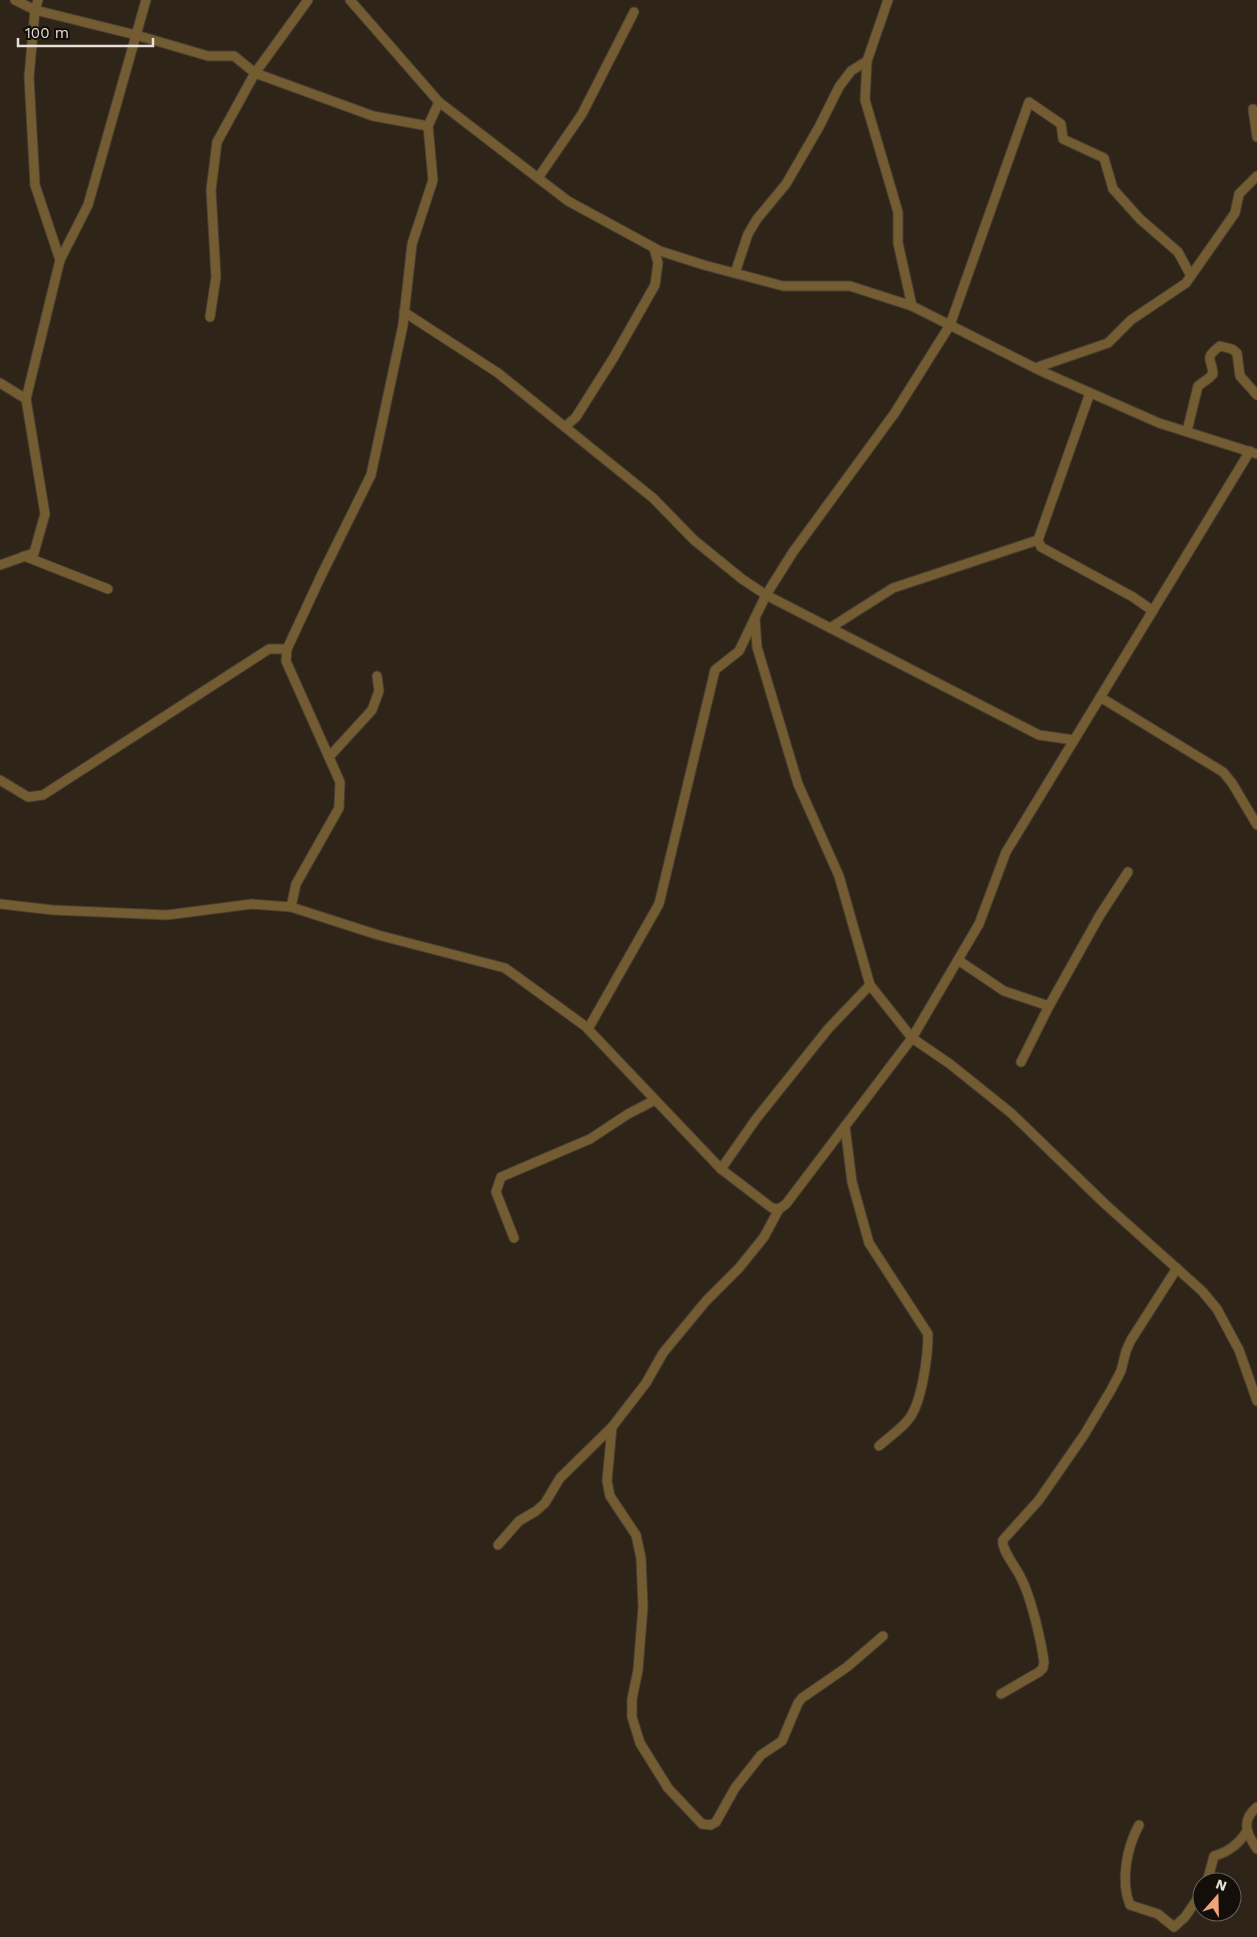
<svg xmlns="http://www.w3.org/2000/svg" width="1257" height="1937" viewBox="0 0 1257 1937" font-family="'Work Sans',sans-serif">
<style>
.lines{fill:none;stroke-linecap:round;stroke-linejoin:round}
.street-casing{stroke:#483e33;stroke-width:11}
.street{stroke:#745c32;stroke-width:9}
</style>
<rect width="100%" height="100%" fill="#2e2418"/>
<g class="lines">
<defs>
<g id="street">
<path d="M15,0L35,10L136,35L208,56H234L255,73L373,116L428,126"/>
<path d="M38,0L35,10L29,77L35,185L60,260"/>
<path d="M350,0L439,102L568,201L660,251L704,265L783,286H850L912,306L1043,372L1159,423L1257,454"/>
<path d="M888,0L867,61L865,100L898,212V243L912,306"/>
<path d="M1253,109L1257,137"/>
<path d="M538,178L582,114L634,12"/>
<path d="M735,273L748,234L757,219L786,184L819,127L839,87L851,71L867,61"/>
<path d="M404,312L498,373L653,498L694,540L742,579L766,595L1039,735L1074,740"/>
<path d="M210,317L216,277L211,190L217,142L255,73L308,0"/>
<path d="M1035,368L1108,343L1131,320L1186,283L1235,213L1239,194L1257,176"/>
<path d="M0,383L26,399"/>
<path d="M565,427L576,417L614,357L655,285L658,263L654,248"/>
<path d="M1187,431L1198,386L1209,378L1213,374C1212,358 1203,359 1220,346L1232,349L1237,353L1240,376L1257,395"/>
<path d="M1038,540L1041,547L1133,597L1153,611"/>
<path d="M24,556L108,589"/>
<path d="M0,565L34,553L45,514L26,399L60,260L88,205L146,0"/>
<path d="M755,619L757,647L798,784L839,876L870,985L912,1038L950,1064L1011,1113L1105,1204L1202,1291L1217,1309L1239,1350L1257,1401"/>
<path d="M830,628L893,588L1038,540L1090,393"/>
<path d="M1100,697L1223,772L1232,783L1257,825"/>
<path d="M329,757L372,710L379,691L377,676"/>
<path d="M0,780L28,797L43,795L269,649H287"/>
<path d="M0,904L53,910L167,915L252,904L291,907L378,935L505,968L585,1026L721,1169L772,1208L779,1209L786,1204L912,1038L979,924L1006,852L1250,451"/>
<path d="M291,907L296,884L339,808L340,782L286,661L287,649L321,576L371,475L403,325L412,244L433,180L428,126L439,102"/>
<path d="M958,960L1004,991L1049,1006L1021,1062"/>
<path d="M1049,1006L1100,915L1128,872"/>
<path d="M588,1029L659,904L715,670L739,651L766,595L793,552L894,414L950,325L1029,102L1061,124L1063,139L1104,158L1113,189L1140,219L1178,252L1191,276"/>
<path d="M845,1126L852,1182L869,1243L928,1334C928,1355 922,1404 908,1420C900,1430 889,1437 879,1446"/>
<path d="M721,1169L756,1119L828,1029L870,985"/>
<path d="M514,1238L496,1192L501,1177L590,1139L628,1114L655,1100"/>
<path d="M612,1427L607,1481L610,1496L636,1535L641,1558L643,1607L638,1670L632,1699V1717L640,1743L668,1788L702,1824L711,1825L716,1822L735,1788L761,1755L782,1741L798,1703L802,1698L847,1667L883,1636"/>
<path d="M498,1545L519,1521L536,1511L545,1503L560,1478L612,1427L646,1383L663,1353L706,1301L739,1268L764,1237L779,1209"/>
<path d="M1001,1694L1039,1672L1043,1668L1044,1662C1041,1640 1031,1597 1021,1578C1016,1567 1001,1550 1003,1540L1039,1500L1084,1435L1111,1390L1121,1371L1126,1351L1131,1340L1177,1268"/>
<path d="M1257,1807C1241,1820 1246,1833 1257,1849"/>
<path d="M1139,1825C1127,1847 1120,1881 1130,1905L1158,1914L1174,1927L1185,1917L1202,1892"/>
<path d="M1207,1882L1214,1856C1229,1852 1239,1844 1247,1831"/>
</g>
</defs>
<use href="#street" class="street-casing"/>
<use href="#street" class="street"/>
</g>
<g transform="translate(1217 1897) rotate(20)"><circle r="24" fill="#130e09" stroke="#68625c"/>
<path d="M0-4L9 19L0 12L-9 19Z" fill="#efa378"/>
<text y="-8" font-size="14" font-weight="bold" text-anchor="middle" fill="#e7dfd8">N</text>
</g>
<path d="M18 38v8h135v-8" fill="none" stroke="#e7dfd8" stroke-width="2.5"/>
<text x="25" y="38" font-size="15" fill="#e7dfd8" stroke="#130e09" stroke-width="4" paint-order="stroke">100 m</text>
</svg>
